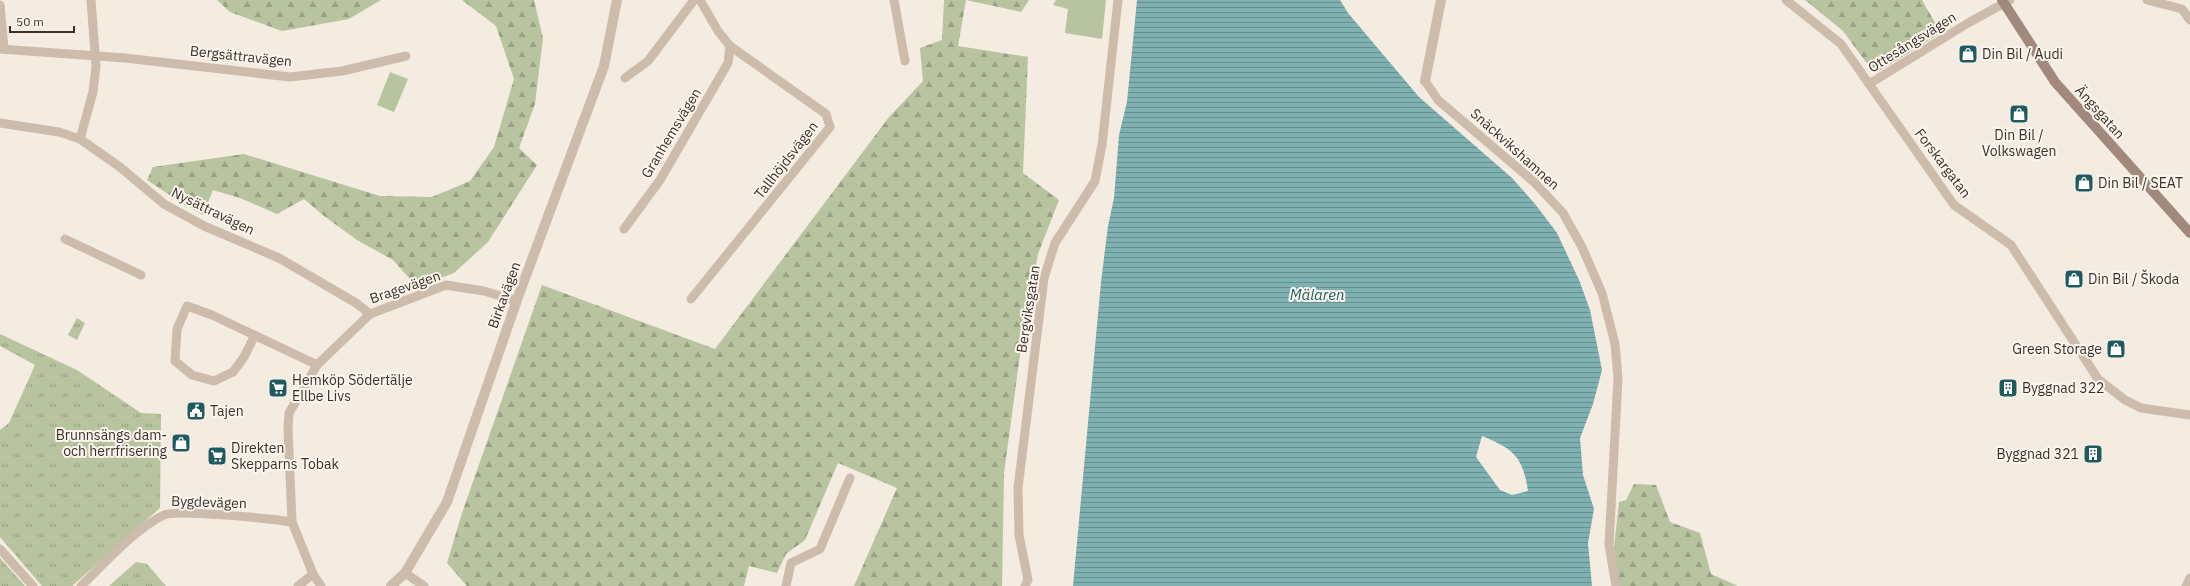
<svg xmlns="http://www.w3.org/2000/svg" width="2190" height="586" viewBox="0 0 2190 586" font-family="'IBM Plex Sans',sans-serif">
<style>
.grass{fill:url(#grass-tufts)}
.forest{fill:url(#forest-firs)}
.pitch{fill:#b8c4a0}
.water{fill:url(#water-rules);fill-rule:evenodd}
.lines{fill:none;stroke-linecap:round;stroke-linejoin:round}
.minor{stroke:#cdbbac;stroke-width:9}
.tertiary{stroke:#cdbbac;stroke-width:10}
.secondary{stroke:#a18a7d;stroke-width:10}
.labels{text-anchor:middle;stroke-width:4;stroke-linejoin:round;paint-order:stroke}
.street-label{font-size:14px;fill:#3b302b;stroke:#fbf5ee}
.poi-label{font-size:14px;fill:#3b302b;stroke:#fbf5ee;text-anchor:start}
.water-label{font-size:15px;font-style:italic;fill:#1f5a5e;stroke:#fbf5ee}
</style>
<defs>
<pattern id="grass-tufts" width="24" height="20" patternUnits="userSpaceOnUse"><rect width="24" height="20" fill="#b8c4a0"/><path d="M3 7l-1-3M5 7V3M7 7l1-3M15 17l-1-3M17 17v-4M19 17l1-3" fill="none" stroke="#97a083"/></pattern>
<pattern id="forest-firs" width="22" height="20" patternUnits="userSpaceOnUse"><rect width="22" height="20" fill="#b8c4a0"/><path d="M5 1l3.5 6h-7zM16 11l3.5 6h-7z" fill="#97a083"/></pattern>
<pattern id="water-rules" width="6" height="5" patternUnits="userSpaceOnUse"><rect width="6" height="5" fill="#7fb0b2"/><path d="M0 2.5h6" fill="none" stroke="#699091"/></pattern>
</defs>
<rect width="100%" height="100%" fill="#f4ebe1"/>
<g class="grass">
<path d="M77,318L85,323L77,340L68,335Z"/>
<path d="M0,334L77,370L141,413L161,414L160,508L72,586H42L0,537V430L9,423L35,365L0,346Z"/>
<path d="M0,558L25,586H0Z"/>
<path d="M136,562L147,564L166,586H109Z"/>
</g>
<g class="forest">
<path d="M217,0H381L349,19L282,31L230,12Z"/>
<path d="M462,0H534L543,38L535,104L519,148L537,165L488,242L454,273L417,287L393,260L357,240L324,216L304,199L277,214L240,198L213,190L203,215L174,198L147,180L153,167L244,154L380,196L432,197L470,181L494,147L514,79L496,26Z"/>
<path d="M944,0H1029L1021,12L966,0L958,46L1028,57L1023,173L1059,200L1038,254L1022,340L1004,473L1002,586H854L897,488L838,463L805,540L786,554L777,573L749,566L744,586H467L447,563L462,513L542,285L715,349L889,117L923,81L920,48L942,40Z"/>
<path d="M1805,0H1922L1941,33L1881,70L1871,69L1843,31Z"/>
<path d="M1634,484L1656,485L1670,522L1700,533L1711,574L1738,586H1618L1614,547L1619,502L1626,500Z"/>
</g>
<g class="pitch">
<path d="M1056,0H1106L1102,39L1065,33L1068,9L1053,5Z"/>
<path d="M390,72L408,79L394,112L377,105Z"/>
</g>
<path class="water" d="M1137,0H1340L1348,13L1419,97L1512,178L1535,204L1557,233L1579,280L1590,310L1602,370L1593,404L1580,438L1583,475L1594,509L1588,543L1592,586H1073L1101,282L1108,226L1114,198L1119,135L1127,102ZM1482,436C1514,449 1523,457 1528,491L1512,495L1500,490L1476,457Z"/>
<g class="lines">
<g class="minor">
<path d="M894,0L905,61"/>
<path d="M1786,0L1841,44L1954,205L2011,245L2098,379L2125,400L2141,408L2190,415"/>
<path d="M2147,0L2182,9L2190,20"/>
<path d="M0,5L4,49"/>
<path d="M0,49L125,58L290,77L342,71L406,56"/>
<path d="M625,78L648,61L694,0"/>
<path d="M1425,81L1438,100L1534,182L1563,213L1582,247L1602,293L1615,344L1618,378L1609,545L1616,586"/>
<path d="M1869,84L1968,23L2010,0"/>
<path d="M0,123L59,132L80,139L120,167L164,204L204,226L279,258L356,303L370,314"/>
<path d="M80,139L93,92L96,66L91,0"/>
<path d="M624,229L660,180L728,63L730,46"/>
<path d="M65,239L141,275"/>
<path d="M691,299L830,127L826,114L730,46L718,31L700,0"/>
<path d="M255,335L244,357L233,372L214,381L192,375L175,361L177,329L187,306L212,315L309,361L317,365"/>
<path d="M0,549L33,586"/>
<path d="M405,573L424,586"/>
<path d="M81,586C104,564 136,528 164,515C176,509 275,519 292,522"/>
<path d="M298,586L313,574"/>
<path d="M321,586L313,574L292,522L288,429L289,413L317,365L370,314L446,285L484,291L517,301"/>
<path d="M786,586L791,563L820,549L850,478"/>
<path d="M1025,586L1028,580L1019,535L1018,488L1044,278L1055,243L1095,181L1102,145L1118,0"/>
<path d="M2186,586L2190,578"/>
</g>
<g class="tertiary">
<path d="M1425,81L1441,0"/>
<path d="M391,586L405,573L447,502L518,297L604,66L617,0"/>
</g>
<path class="secondary" d="M2002,0L2055,82L2190,233"/>
</g>
<defs>
<symbol id="shop-square" viewBox="-11 -11 22 22"><rect x="-9" y="-9" width="18" height="18" rx="4" fill="#1f5a5e" stroke="#fbf5ee"/><path d="M-5-2.5h2.3a2.7 3.5 0 0 1 5.4 0H5L5.5 6h-11ZM-1.5-2.5h3a1.5 2.3 0 0 0-3 0Z" fill="#fff"/></symbol>
<symbol id="supermarket-square" viewBox="-11 -11 22 22"><rect x="-9" y="-9" width="18" height="18" rx="4" fill="#1f5a5e" stroke="#fbf5ee"/><path d="M-6-5.5h2.5l.6 2H6L4.5 2H-2.5L-4.4-4H-6ZM-1.5 3.2a1.3 1.3 0 1 0 .1 0ZM3 3.2a1.3 1.3 0 1 0 .1 0Z" fill="#fff"/></symbol>
<symbol id="building-square" viewBox="-11 -11 22 22"><rect x="-9" y="-9" width="18" height="18" rx="4" fill="#1f5a5e" stroke="#fbf5ee"/><path d="M-4-6H4V6H1V3H-1V6H-4ZM-2.5-4.3h1.7v1.8h-1.7ZM.8-4.3h1.7v1.8H.8ZM-2.5-1h1.7V.8h-1.7ZM.8-1h1.7V.8H.8Z" fill="#fff"/></symbol>
<symbol id="civic-square" viewBox="-11 -11 22 22"><rect x="-9" y="-9" width="18" height="18" rx="4" fill="#1f5a5e" stroke="#fbf5ee"/><path d="M-.6-6.5H3V-4.5H.6V-3L4-1V1h2V6H-6V1h2V-1L-.6-3ZM-1.2 2.5V6h2.4V2.5Z" fill="#fff"/></symbol>
</defs>
<g fill-rule="evenodd">
<use href="#shop-square" x="1957" y="43" width="22" height="22"/>
<use href="#shop-square" x="2008" y="103" width="22" height="22"/>
<use href="#shop-square" x="2073" y="172" width="22" height="22"/>
<use href="#shop-square" x="2063" y="268" width="22" height="22"/>
<use href="#shop-square" x="2105" y="338" width="22" height="22"/>
<use href="#supermarket-square" x="267" y="377" width="22" height="22"/>
<use href="#building-square" x="1997" y="377" width="22" height="22"/>
<use href="#civic-square" x="185" y="400" width="22" height="22"/>
<use href="#shop-square" x="170" y="432" width="22" height="22"/>
<use href="#building-square" x="2082" y="443" width="22" height="22"/>
<use href="#supermarket-square" x="206" y="445" width="22" height="22"/>
</g>
<g class="labels">
<g class="street-label">
<text transform="translate(1912 42) rotate(-32)" y="5">Ottesångsvägen</text>
<text transform="translate(241 56) rotate(6)" y="5">Bergsättravägen</text>
<text transform="translate(2100 112) rotate(48)" y="5">Ängsgatan</text>
<text transform="translate(671 133) rotate(-59)" y="5">Granhemsvägen</text>
<text transform="translate(1515 149) rotate(42)" y="5">Snäckvikshamnen</text>
<text transform="translate(786 160) rotate(-52)" y="5">Tallhöjdsvägen</text>
<text transform="translate(1943 163) rotate(53)" y="5">Forskargatan</text>
<text transform="translate(213 211) rotate(26)" y="5">Nysättravägen</text>
<text transform="translate(405 287) rotate(-19)" y="5">Bragevägen</text>
<text transform="translate(504 295) rotate(-70)" y="5">Birkavägen</text>
<text transform="translate(1028 309) rotate(-81)" y="5">Bergviksgatan</text>
<text transform="translate(209 502) rotate(2)" y="5">Bygdevägen</text>
</g>
<g class="poi-label">
<text x="1982" y="59">Din Bil / Audi</text>
<text x="2019" y="140" text-anchor="middle">Din Bil /<tspan x="2019" dy="16">Volkswagen</tspan></text>
<text x="2098" y="188">Din Bil / SEAT</text>
<text x="2088" y="284">Din Bil / Škoda</text>
<text x="2102" y="354" text-anchor="end">Green Storage</text>
<text x="292" y="385">Hemköp Södertälje<tspan x="292" dy="16">Ellbe Livs</tspan></text>
<text x="2022" y="393">Byggnad 322</text>
<text x="210" y="416">Tajen</text>
<text x="167" y="440" text-anchor="end">Brunnsängs dam-<tspan x="167" dy="16">och herrfrisering</tspan></text>
<text x="231" y="453">Direkten<tspan x="231" dy="16">Skepparns Tobak</tspan></text>
<text x="2079" y="459" text-anchor="end">Byggnad 321</text>
</g>
<g class="water-label">
<text x="1317" y="300">Mälaren</text>
</g>
</g>
<path d="M10 26v6h64v-6" fill="none" stroke="#3b302b" stroke-width="2"/>
<text x="16" y="26" font-size="12" fill="#3b302b" stroke="#fbf5ee" stroke-width="3" paint-order="stroke">50 m</text>
</svg>
